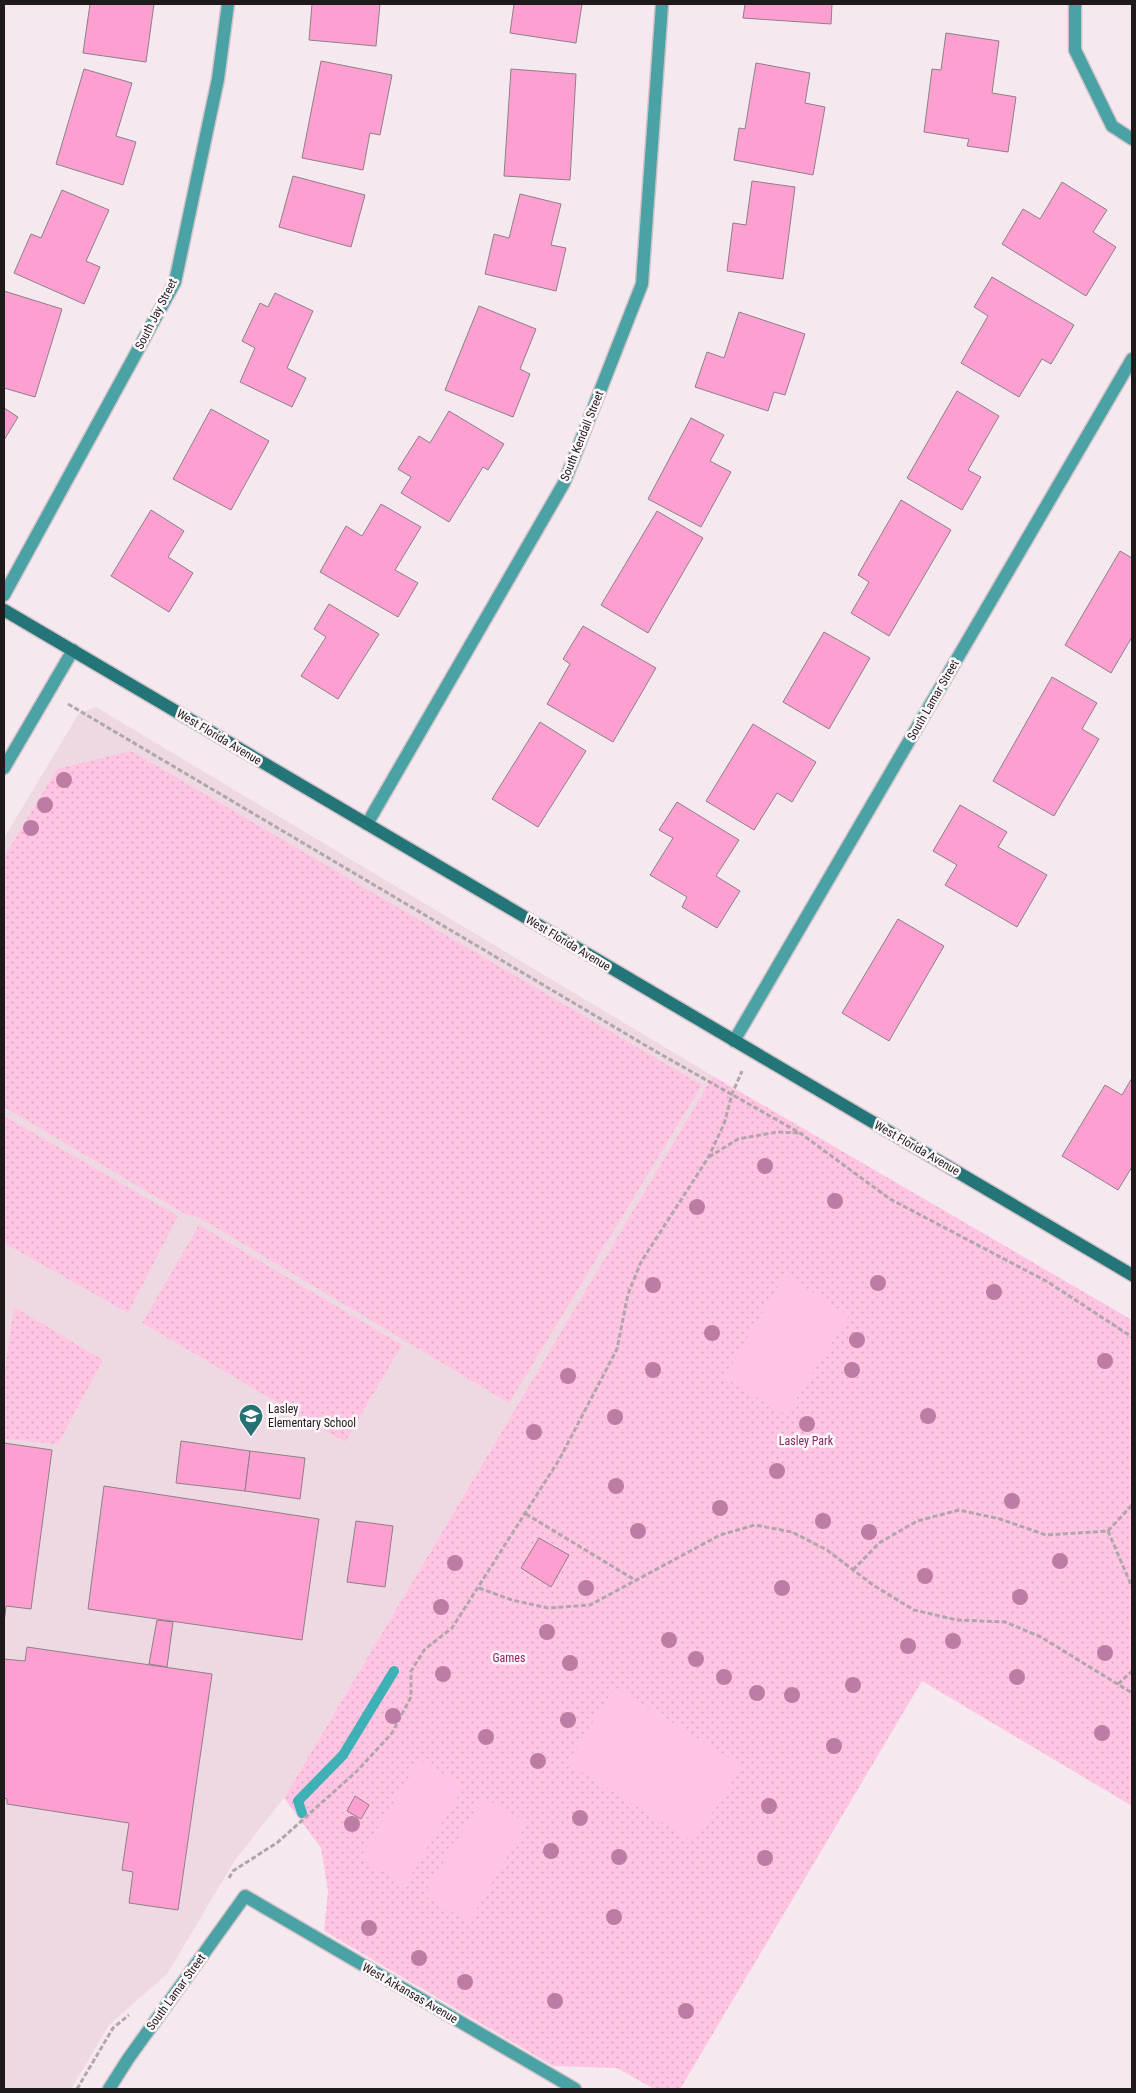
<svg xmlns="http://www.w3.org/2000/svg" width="1136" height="2093" viewBox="0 0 1136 2093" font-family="'Roboto Condensed',sans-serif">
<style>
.built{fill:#eed9e3}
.grass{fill:url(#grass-dots)}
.garden{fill:#ffc5e2}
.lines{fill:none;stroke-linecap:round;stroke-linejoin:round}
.stream{stroke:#3db1b5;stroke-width:10}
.building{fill:#fd9fd1;stroke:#8c8086}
.street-casing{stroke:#cfc3c9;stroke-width:15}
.secondary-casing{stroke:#cfc3c9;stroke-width:15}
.path{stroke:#b1a6ab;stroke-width:3;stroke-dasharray:5 2.5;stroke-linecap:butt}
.street{stroke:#4aa2a5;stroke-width:12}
.secondary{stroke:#237578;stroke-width:12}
.tree{fill:#bd7ca4}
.labels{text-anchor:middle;stroke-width:5;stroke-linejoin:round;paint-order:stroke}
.street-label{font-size:12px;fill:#1e191b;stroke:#fef8fb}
.poi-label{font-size:12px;fill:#1e191b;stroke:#fef8fb;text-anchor:start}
.park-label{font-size:12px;fill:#8f2466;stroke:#fef8fb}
</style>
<defs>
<pattern id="grass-dots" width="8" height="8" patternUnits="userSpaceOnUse" patternTransform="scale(1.25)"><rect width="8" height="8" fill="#ffc5e2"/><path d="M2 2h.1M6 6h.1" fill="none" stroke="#daa9c1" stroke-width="1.8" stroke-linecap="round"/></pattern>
</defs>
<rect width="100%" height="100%" fill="#f6e8ef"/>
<path class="built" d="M96,707L713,1076L284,1798L235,1860L167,1974L109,2025L71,2089H4V838L79,713Z"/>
<g class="grass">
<path d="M131,751L702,1085L509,1403L200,1218L185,1214L4,1107V857L57,769Z"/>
<path d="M713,1076L1132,1320V1806L922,1681L680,2089H654L617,2068L553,2066L324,1931L328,1891L321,1848L284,1798Z"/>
<path d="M4,1116L178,1216L128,1313L4,1243Z"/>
<path d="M199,1225L402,1345L345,1442L142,1323Z"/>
<path d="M14,1307L103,1360L58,1444L4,1439V1377Z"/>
</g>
<g class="garden">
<path d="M785,1275L849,1316L786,1415L724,1377Z"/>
<path d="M615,1687L742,1766L694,1842L567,1763Z"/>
<path d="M419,1760L464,1786L405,1885L360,1858Z"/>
<path d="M483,1797L527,1823L469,1922L424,1895Z"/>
</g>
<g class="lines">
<path class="stream" d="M302,1813L298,1801L343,1755L394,1671"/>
</g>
<g class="building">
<path d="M90,4H154L146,62L83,53Z"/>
<path d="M312,4H380L376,46L309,40Z"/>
<path d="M514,4H582L576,43L510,33Z"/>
<path d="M745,4H832L831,24L743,18Z"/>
<path d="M946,33L999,41L992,93L1016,97L1008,152L967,146L969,139L924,132L932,69L941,70Z"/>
<path d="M321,61L392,75L380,135L370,133L363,170L302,158Z"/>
<path d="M756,63L810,73L805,103L825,107L813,175L734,160L739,128L745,129Z"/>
<path d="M84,69L132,83L116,136L136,142L123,185L56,164Z"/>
<path d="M511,69L576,74L570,180L504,176Z"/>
<path d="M293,176L365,195L351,247L279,227Z"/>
<path d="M752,181L795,187L783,279L727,271L733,223L746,225Z"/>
<path d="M1062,182L1107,210L1093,232L1116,247L1086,296L1002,244L1023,209L1040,219Z"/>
<path d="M62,190L109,210L86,261L100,267L84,304L14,273L31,234L41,238Z"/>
<path d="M520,194L561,204L551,245L566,248L556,291L485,274L494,234L509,238Z"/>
<path d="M992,277L1074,325L1051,364L1042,359L1019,397L961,363L988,316L974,307Z"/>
<path d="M4,291L62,309L35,397L4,388Z"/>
<path d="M275,293L313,311L287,368L306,378L292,407L240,382L255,348L242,341L260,303L268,307Z"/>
<path d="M479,306L536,329L520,369L530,374L513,417L445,390Z"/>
<path d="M739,312L805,334L785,395L774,392L768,411L695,387L707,352L724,358Z"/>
<path d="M957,391L999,416L968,470L981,477L962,510L907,478Z"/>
<path d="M4,408L18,417L4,440Z"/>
<path d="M211,409L269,441L231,510L173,479Z"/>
<path d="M449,411L504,444L488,470L483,467L449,522L401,493L411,477L398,469L419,436L430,443Z"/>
<path d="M691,418L724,435L710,461L731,472L701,527L648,499Z"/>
<path d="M901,500L951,530L889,636L851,613L869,582L858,575Z"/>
<path d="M381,504L421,527L395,570L418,583L398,617L320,572L346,526L362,536Z"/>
<path d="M151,510L184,531L168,557L193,573L169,612L111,576Z"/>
<path d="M657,511L703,538L648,633L601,605Z"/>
<path d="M1120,551L1132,558V637L1111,673L1065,645Z"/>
<path d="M329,604L379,634L338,699L301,676L326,637L314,629Z"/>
<path d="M583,626L656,668L613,742L547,704L570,664L563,659Z"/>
<path d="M824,632L870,658L829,729L783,702Z"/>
<path d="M1052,677L1097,703L1082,729L1099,739L1054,816L993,781Z"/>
<path d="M540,722L586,751L538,827L492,799Z"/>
<path d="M753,724L816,762L792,802L777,793L754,830L706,801Z"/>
<path d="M677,802L739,840L716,876L740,891L717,928L682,907L687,897L650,875L673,838L659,830Z"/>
<path d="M960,805L1007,832L998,847L1047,875L1017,927L945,885L957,865L933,851Z"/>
<path d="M898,919L944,946L889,1041L842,1013Z"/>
<path d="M1132,1078V1167L1118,1190L1062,1156L1105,1085L1122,1095Z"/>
<path d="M181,1441L250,1451L245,1491L176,1483Z"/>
<path d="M4,1443L52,1450L31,1609L6,1606L4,1623Z"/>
<path d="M250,1451L305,1458L300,1499L245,1491Z"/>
<path d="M104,1486L319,1519L302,1640L88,1609Z"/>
<path d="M356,1521L393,1526L385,1587L347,1582Z"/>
<path d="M539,1538L569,1555L551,1587L521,1568Z"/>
<path d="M157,1620L173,1622L167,1667L149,1664Z"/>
<path d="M27,1647L212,1674L178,1910L129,1903L133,1872L122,1870L129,1823L7,1804V1799L4,1798V1659L25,1661Z"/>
<path d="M355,1796L369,1805L361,1819L347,1811Z"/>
</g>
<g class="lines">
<defs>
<g id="street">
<path d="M1075,4V50L1112,126L1132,139"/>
<path d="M4,595L175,282L218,79L228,4"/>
<path d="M4,768L73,650"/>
<path d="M367,824L564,483L642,284L662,4"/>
<path d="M734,1041L1132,359"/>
<path d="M109,2089L128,2059L245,1896L575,2089"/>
</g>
<path id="secondary" d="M4,610L1132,1275"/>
</defs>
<use href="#street" class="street-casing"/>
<use href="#secondary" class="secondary-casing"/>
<g class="path">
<path d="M68,704L655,1051L800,1133L890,1199L1048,1282L1132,1337"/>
<path d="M709,1157L738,1139L777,1132L799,1133"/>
<path d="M526,1514L635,1580"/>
<path d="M1108,1531L1132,1505"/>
<path d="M853,1570L879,1543L917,1521L959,1510L1000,1519L1046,1535L1108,1531L1132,1587"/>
<path d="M479,1588L512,1600L548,1608L590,1605L720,1535L755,1525L792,1532L827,1550L873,1585L914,1610L957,1620L1005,1622L1041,1637L1132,1693"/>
<path d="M1118,1684L1132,1671"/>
<path d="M229,1878L233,1871L278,1842L357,1771L392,1733L411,1697V1671L425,1649L452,1628L559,1460L617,1349L628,1294L641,1262L708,1158L724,1124L732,1094L742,1071"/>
<path d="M77,2089L113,2028L129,2015"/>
</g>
<use href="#street" class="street"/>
<use href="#secondary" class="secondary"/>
</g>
<g class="tree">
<circle cx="64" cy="780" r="8"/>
<circle cx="45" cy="805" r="8"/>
<circle cx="31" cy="828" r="8"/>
<circle cx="765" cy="1166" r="8"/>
<circle cx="835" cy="1201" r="8"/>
<circle cx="697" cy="1207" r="8"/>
<circle cx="878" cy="1283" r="8"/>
<circle cx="653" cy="1285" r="8"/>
<circle cx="994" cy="1292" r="8"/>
<circle cx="712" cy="1333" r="8"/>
<circle cx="857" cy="1340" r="8"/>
<circle cx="1105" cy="1361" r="8"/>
<circle cx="653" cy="1370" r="8"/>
<circle cx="852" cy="1370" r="8"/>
<circle cx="568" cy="1376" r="8"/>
<circle cx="928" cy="1416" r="8"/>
<circle cx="615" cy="1417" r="8"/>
<circle cx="807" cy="1424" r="8"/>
<circle cx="534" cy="1432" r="8"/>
<circle cx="777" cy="1471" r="8"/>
<circle cx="616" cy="1486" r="8"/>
<circle cx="1012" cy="1501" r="8"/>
<circle cx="720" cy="1508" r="8"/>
<circle cx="823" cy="1521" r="8"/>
<circle cx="638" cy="1531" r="8"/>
<circle cx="869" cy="1532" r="8"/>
<circle cx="1060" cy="1561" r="8"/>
<circle cx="455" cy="1563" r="8"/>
<circle cx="925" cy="1576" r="8"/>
<circle cx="586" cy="1588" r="8"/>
<circle cx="782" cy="1588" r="8"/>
<circle cx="1020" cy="1597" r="8"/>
<circle cx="441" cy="1607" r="8"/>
<circle cx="547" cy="1632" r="8"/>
<circle cx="669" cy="1640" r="8"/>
<circle cx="953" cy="1641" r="8"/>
<circle cx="908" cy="1646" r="8"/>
<circle cx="1105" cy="1653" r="8"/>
<circle cx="696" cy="1659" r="8"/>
<circle cx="570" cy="1663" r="8"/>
<circle cx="443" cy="1674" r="8"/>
<circle cx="724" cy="1677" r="8"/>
<circle cx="1017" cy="1677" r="8"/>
<circle cx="853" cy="1685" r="8"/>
<circle cx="757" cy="1693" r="8"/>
<circle cx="792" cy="1695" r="8"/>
<circle cx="393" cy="1716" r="8"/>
<circle cx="568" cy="1720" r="8"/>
<circle cx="1102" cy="1733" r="8"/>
<circle cx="486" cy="1737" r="8"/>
<circle cx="834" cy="1746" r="8"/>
<circle cx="538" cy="1761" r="8"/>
<circle cx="769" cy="1806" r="8"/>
<circle cx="580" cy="1818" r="8"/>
<circle cx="352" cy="1824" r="8"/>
<circle cx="551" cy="1851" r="8"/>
<circle cx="619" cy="1857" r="8"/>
<circle cx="765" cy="1858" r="8"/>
<circle cx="614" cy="1917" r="8"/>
<circle cx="369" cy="1928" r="8"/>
<circle cx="419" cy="1958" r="8"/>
<circle cx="465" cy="1982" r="8"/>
<circle cx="555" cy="2001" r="8"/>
<circle cx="686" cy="2011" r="8"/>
</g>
<defs>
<symbol id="school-pin" viewBox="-11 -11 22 30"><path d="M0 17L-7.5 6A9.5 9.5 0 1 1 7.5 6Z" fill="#267173" stroke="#fef8fb"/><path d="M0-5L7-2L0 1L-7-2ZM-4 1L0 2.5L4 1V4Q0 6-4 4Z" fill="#fff"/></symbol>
</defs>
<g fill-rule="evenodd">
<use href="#school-pin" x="237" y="1402" width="28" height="38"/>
</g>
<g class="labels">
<g class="street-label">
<text transform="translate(156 314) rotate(-63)" y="4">South Jay Street</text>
<text transform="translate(582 436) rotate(-68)" y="4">South Kendall Street</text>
<text transform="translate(933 700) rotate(-60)" y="4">South Lamar Street</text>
<text transform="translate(219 737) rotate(31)" y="4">West Florida Avenue</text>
<text transform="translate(568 943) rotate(31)" y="4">West Florida Avenue</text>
<text transform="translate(917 1148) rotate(30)" y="4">West Florida Avenue</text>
<text transform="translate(176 1992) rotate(-54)" y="4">South Lamar Street</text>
<text transform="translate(410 1993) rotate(30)" y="4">West Arkansas Avenue</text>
</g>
<g class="poi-label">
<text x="268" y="1413">Lasley<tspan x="268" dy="14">Elementary School</tspan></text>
</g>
<g class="park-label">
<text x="806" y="1445">Lasley Park</text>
<text x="509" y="1662">Games</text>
</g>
</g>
<rect width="1136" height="2093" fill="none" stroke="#1e191b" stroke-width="10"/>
</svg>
